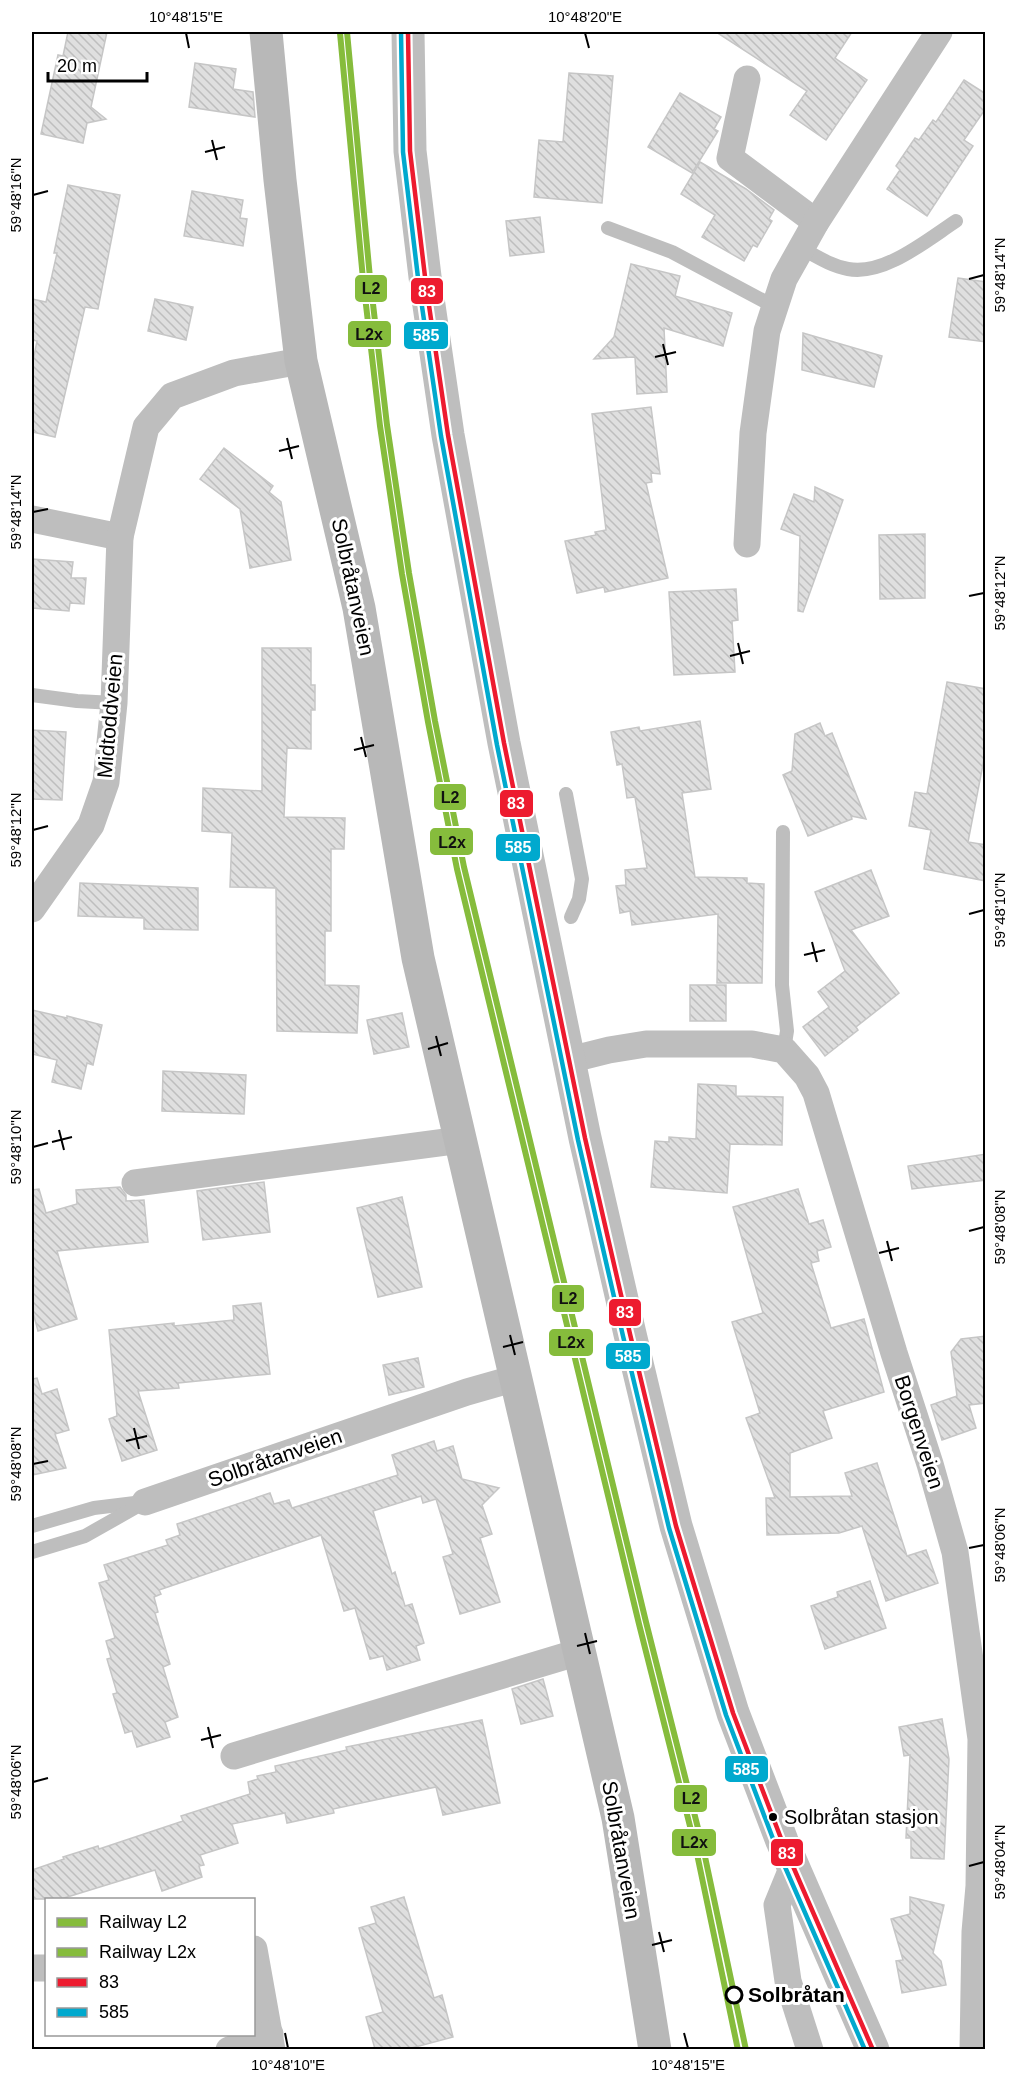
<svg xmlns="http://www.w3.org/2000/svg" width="1017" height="2081" viewBox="0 0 1017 2081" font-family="Helvetica,sans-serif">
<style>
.building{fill:url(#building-back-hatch);stroke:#c6c6c6;stroke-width:1.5}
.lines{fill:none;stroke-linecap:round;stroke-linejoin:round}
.lane{stroke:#bebebe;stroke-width:14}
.street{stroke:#bebebe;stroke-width:27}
.secondary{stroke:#b8b8b8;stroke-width:33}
.primary{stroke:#bebebe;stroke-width:33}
.bus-1-casing{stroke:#fff;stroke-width:9}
.bus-2-casing{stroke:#fff;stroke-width:9}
.bus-1{stroke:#ed1b2f;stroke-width:4.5}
.bus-2{stroke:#00a9ce;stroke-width:4.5}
.rail-1-casing{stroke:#fff;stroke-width:10}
.rail-2-casing{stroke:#fff;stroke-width:10}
.rail-1{stroke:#86bc3c;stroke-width:6}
.rail-2{stroke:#86bc3c;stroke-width:6}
.ticks{fill:none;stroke:#000;stroke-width:2}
.bus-dot{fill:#000;stroke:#fff;stroke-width:2}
.stop-dot{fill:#fff;stroke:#000;stroke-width:3}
.labels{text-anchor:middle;stroke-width:6;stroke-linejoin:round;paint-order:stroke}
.bus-label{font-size:20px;fill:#000;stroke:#fff;text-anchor:start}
.street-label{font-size:21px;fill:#000;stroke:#fff}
.stop-label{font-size:21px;font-weight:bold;fill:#000;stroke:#fff;text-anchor:start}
.line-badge{stroke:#fff;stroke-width:2}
.badge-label{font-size:16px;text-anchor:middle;font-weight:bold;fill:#fff}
.pale-badge-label{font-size:16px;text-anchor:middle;font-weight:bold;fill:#111}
.neatline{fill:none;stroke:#000;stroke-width:2}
.ticks-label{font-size:15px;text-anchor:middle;fill:#000}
</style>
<defs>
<pattern id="building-back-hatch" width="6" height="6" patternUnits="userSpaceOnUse" patternTransform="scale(1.5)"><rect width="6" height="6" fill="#dfdfdf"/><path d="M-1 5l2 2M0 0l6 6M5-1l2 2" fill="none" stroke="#bebebe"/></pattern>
</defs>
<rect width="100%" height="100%" fill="#fff"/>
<g class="building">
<path d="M68,32H107L91,107L106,119L87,123L83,143L41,134L58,55L63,56Z"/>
<path d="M716,32H852L835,58L867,80L826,140L790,115L807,91Z"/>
<path d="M195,63L236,69L233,89L253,92L255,117L189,107Z"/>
<path d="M569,73L613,76L602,203L534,197L539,140L563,142Z"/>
<path d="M964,80L986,94V108L964,140L973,146L927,216L887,189L900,170L896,166L915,138L919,140L933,120L936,122Z"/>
<path d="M680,93L721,117L714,129L718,131L692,173L648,147Z"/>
<path d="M700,162L746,189L774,210L769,219L772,221L757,247L753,245L744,261L702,237L715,215L681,194Z"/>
<path d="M68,185L120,195L98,309L85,307L55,437L32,432V366L37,341L32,340V299L46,302L57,253H54Z"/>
<path d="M192,191L243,200L240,218L247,219L243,246L184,236Z"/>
<path d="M540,217L544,252L510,256L506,221Z"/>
<path d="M631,264L680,276L675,296L732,313L723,346L664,328L667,392L637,394L635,357L594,359L614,337Z"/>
<path d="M958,278L986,282V342L949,337Z"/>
<path d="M155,299L193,307L186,340L148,331Z"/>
<path d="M803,333L882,356L874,387L802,370Z"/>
<path d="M651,407L660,474L651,473L652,482L646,483L668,578L605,592L604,587L577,593L565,541L596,535L595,532L606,530L592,414Z"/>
<path d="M224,448L273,486L269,492L281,502L291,560L250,568L240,509L200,479Z"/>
<path d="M815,487L843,500L803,612L798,611L800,536L781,529L794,494L814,502Z"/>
<path d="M925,534V598L880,599L879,535Z"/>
<path d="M32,559L73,562L71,578H86L84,604L70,603L69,611L32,608Z"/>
<path d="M736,589L738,620L732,621L735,672L674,675L669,592Z"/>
<path d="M262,648H311V685H315V710H311V749L287,748L284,817L345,818L344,849H331V931H325V985L359,986L357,1033L277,1031L276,888L230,887L232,833L202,831L203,788L262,791Z"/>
<path d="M947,682L986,689V749L968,842L986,845V881L924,869L931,830L909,826L915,792L927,794Z"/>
<path d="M700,721L711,789L682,793L695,877L747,878V883L764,884L762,983H717L718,914L632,925L630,911L620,913L616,886L626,885L625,870L647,868L635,797L627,798L622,764L617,765L611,732L639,727L640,731Z"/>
<path d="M820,723L825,736L832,733L866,819L851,816L852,819L808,836L783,775L792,771L795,734Z"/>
<path d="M32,730L66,732L62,800L32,799Z"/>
<path d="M871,870L889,916L851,930L899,993L856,1027L858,1030L825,1056L803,1027L829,1007L818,992L845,971L815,892Z"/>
<path d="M80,883L198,888V930L144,929V918L78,916Z"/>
<rect x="690" y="985" width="36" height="36"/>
<path d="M32,1010L67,1018V1016L102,1025L93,1065L87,1063L81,1089L52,1082L57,1060L32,1054Z"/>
<path d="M402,1013L409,1047L374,1054L367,1020Z"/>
<path d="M163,1071L246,1075L244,1114L162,1111Z"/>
<path d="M698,1084L736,1086V1096L783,1097L782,1145L730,1144L727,1193L651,1187L655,1141L669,1142V1137L696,1139Z"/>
<path d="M986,1154V1180L912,1189L908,1166Z"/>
<path d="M264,1182L270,1232L203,1240L197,1191Z"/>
<path d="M120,1187L126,1195V1201L144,1200L148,1242L57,1251L77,1319L38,1331L32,1309V1190L39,1189L46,1213L77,1204L76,1190Z"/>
<path d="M798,1189L809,1224L823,1220L831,1247L817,1251L819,1261L811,1263L831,1328L864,1319L884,1392L823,1411L832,1438L790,1453V1497L852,1496L845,1473L877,1463L907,1556L926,1550L938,1583L886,1601L862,1526L839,1533L767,1535L766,1498H775L746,1418L760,1413L732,1322L763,1313L733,1207Z"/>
<path d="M402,1197L422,1287L378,1297L357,1208Z"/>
<path d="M261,1303L270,1374L178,1383L179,1388L138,1391L157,1450L122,1461L109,1419L117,1416L109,1330L174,1323V1326L234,1320L233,1306Z"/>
<path d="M986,1336V1403L969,1405L976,1428L942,1440L931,1405L957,1396L951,1352L961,1339Z"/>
<path d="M418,1358L424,1387L389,1395L383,1365Z"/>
<path d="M37,1378L42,1394L57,1389L69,1430L55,1434L66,1468L32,1475V1379Z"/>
<path d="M434,1441L437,1451L453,1446L462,1479L499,1488L482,1505L492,1534L480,1538L500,1602L460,1614L443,1557L453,1554L436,1499L423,1503L421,1496L373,1511L392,1574L395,1572L405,1606L412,1604L424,1643L416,1646L420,1660L387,1670L383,1656L370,1659L355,1608L344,1611L321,1535L159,1590L161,1594L154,1597L158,1612L155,1613L170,1664L163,1667L178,1717L165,1722L170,1737L137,1747L132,1731L125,1733L113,1694L117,1693L107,1659L111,1658L106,1641L115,1638L99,1583L109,1580L104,1565L168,1545L166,1540L180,1535L177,1524L270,1493L274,1504L289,1500L292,1508L398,1475L392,1455Z"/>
<path d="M870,1581L886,1628L825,1649L811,1606L838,1597L837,1592Z"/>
<path d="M543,1679L553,1716L521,1724L512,1689Z"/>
<path d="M942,1719L949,1759L944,1859L911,1858V1838H906L910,1755L904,1756L899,1727Z"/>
<path d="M482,1720L500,1803L443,1815L436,1787L333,1809L334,1813L287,1823L285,1813L232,1824L238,1843L200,1855L204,1865L199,1866L202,1877L162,1891L155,1870L61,1899H32V1870L64,1859L63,1857L98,1846L99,1849L183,1821L181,1816L250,1794L248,1782L258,1779L257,1776L276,1772L275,1766L347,1750L346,1747Z"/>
<path d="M404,1897L434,1998L442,1995L453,2037L408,2049H375L366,2017L383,2012L359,1928L376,1923L371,1907Z"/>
<path d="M910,1897L944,1905L933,1953L941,1961L946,1985L902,1993L896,1961L903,1960L891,1919L910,1914Z"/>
</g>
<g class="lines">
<g class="lane">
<path d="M608,228L672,252L775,307"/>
<path d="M801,248C816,256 831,266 848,269C884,276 927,240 956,221"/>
<path d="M32,695L77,701L114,703"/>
<path d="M566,794L582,879L579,899L571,917"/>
<path d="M783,832L782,985L787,1031L784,1050"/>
<path d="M32,1526L94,1508L143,1502"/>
<path d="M32,1552L85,1536L145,1502"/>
</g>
<g class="street">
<path d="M747,79L730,158L816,222"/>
<path d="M32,519L120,537"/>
<path d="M747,544L753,433L767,331L784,279L816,222L939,32"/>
<path d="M32,909L91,825L106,782L114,703L120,537L146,427L172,396L234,373L301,361"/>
<path d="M569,1060L609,1050L646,1044H752L784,1050L807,1076L816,1093L894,1353L930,1464L955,1552L981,1739L979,1886L975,1932L973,2050"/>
<path d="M135,1183L461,1140"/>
<path d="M145,1502L467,1392L516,1378"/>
<path d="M234,1756L579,1652"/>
<path d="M793,1866L777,1905L788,1981L810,2050"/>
<path d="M254,1949L272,2050"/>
<path d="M32,1968H46"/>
<path d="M229,2050L270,2034"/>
</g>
<path class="secondary" d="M266,32L280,180L301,361L359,608L418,958L618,1818L655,2050"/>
<path class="primary" d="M408,32L410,151L426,285L448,435L504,743L585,1138L630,1334L676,1526L733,1713L782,1841L873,2050"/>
<defs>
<path id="bus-1" d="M408,32L410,151L426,285L448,435L504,743L585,1138L630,1334L676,1526L733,1713L782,1841L873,2050"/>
<path id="bus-2" d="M401,32L403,152L419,286L441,436L497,745L578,1140L623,1336L669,1528L726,1715L775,1844L865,2050"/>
</defs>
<use href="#bus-1" class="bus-1-casing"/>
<use href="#bus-2" class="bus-2-casing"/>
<use href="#bus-1" class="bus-1"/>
<use href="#bus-2" class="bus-2"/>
<defs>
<path id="rail-1" d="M347,32L370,278L387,425L409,573L435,721L464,867L646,1622L704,1852L746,2050"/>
<path id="rail-2" d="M340,33L363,279L380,426L402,574L428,722L457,869L639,1624L697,1854L738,2050"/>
</defs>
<use href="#rail-1" class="rail-1-casing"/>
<use href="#rail-2" class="rail-2-casing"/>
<use href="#rail-1" class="rail-1"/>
<use href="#rail-2" class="rail-2"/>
</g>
<path class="ticks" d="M186,33L189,48M585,33L589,48M212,140L217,160M205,152L225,147M33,195L48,191M969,279L984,275M663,344L668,365M655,357L676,352M287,438L292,459M279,451L299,446M33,512L48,509M969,596L984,593M738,643L743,664M730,656L750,651M361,737L366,757M354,750L374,745M33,830L48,826M969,914L984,910M812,942L817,962M804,955L825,950M436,1036L441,1056M428,1049L448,1043M59,1130L64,1150M52,1142L72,1137M33,1147L48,1143M969,1231L984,1227M887,1241L892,1261M879,1253L899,1248M510,1335L515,1355M503,1347L523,1342M134,1428L139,1449M126,1441L147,1436M33,1464L48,1461M969,1548L984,1545M585,1633L590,1654M577,1646L597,1641M208,1727L213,1748M201,1740L221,1735M33,1782L48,1778M969,1866L984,1862M659,1932L664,1952M652,1945L672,1940M285,2033L288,2048M684,2033L688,2048"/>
<circle class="bus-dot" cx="773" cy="1817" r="5"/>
<circle class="stop-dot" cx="734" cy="1995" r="8"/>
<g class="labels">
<g class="bus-label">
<text x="784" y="1824">Solbråtan stasjon</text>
</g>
<g class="street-label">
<text transform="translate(353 587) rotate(78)" y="7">Solbråtanveien</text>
<text transform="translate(110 716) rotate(-85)" y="7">Midtoddveien</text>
<text transform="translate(919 1432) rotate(72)" y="7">Borgenveien</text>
<text transform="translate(275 1458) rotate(-19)" y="7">Solbråtanveien</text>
<text transform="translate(621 1850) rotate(80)" y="7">Solbråtanveien</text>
</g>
<g class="stop-label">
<text x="748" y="2002">Solbråtan</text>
</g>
</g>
<g class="line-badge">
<rect x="354" y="274" width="34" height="29" rx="6" fill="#86bc3c"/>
<rect x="410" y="277" width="34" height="28" rx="6" fill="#ed1b2f"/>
<rect x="347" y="320" width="45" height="28" rx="6" fill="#86bc3c"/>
<rect x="403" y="321" width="46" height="29" rx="6" fill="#00a9ce"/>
<rect x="433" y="783" width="34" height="28" rx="6" fill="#86bc3c"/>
<rect x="499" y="789" width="35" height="29" rx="6" fill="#ed1b2f"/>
<rect x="429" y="827" width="45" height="29" rx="6" fill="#86bc3c"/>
<rect x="495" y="833" width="46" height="29" rx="6" fill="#00a9ce"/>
<rect x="551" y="1284" width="34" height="29" rx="6" fill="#86bc3c"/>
<rect x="608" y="1298" width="34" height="29" rx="6" fill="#ed1b2f"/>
<rect x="548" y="1328" width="46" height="29" rx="6" fill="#86bc3c"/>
<rect x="605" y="1342" width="46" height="28" rx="6" fill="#00a9ce"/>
<rect x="724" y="1755" width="45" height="28" rx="6" fill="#00a9ce"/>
<rect x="673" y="1784" width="35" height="29" rx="6" fill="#86bc3c"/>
<rect x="671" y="1828" width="46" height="29" rx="6" fill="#86bc3c"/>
<rect x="770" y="1838" width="34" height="29" rx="6" fill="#ed1b2f"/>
</g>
<g class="badge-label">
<text x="427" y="297">83</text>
<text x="426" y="341">585</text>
<text x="516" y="809">83</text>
<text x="518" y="853">585</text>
<text x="625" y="1318">83</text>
<text x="628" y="1362">585</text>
<text x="746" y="1775">585</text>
<text x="787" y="1859">83</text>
</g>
<g class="pale-badge-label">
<text x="371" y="294">L2</text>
<text x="369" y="340">L2x</text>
<text x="450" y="803">L2</text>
<text x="452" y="848">L2x</text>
<text x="568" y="1304">L2</text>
<text x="571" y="1348">L2x</text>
<text x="691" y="1804">L2</text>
<text x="694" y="1848">L2x</text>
</g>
<rect width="1017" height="2081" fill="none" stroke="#ffffff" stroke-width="66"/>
<rect x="45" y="1898" width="210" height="138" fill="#ffffff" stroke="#999999" stroke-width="1.5"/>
<rect x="57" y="1918" width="30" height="9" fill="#86bc3c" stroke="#999999" stroke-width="1.5"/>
<text x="99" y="1928" font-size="18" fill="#000000">Railway L2</text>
<rect x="57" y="1948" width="30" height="9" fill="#86bc3c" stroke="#999999" stroke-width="1.5"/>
<text x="99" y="1958" font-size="18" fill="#000000">Railway L2x</text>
<rect x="57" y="1978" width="30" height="9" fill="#ed1b2f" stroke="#999999" stroke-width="1.5"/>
<text x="99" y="1988" font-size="18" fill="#000000">83</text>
<rect x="57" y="2008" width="30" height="9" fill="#00a9ce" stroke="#999999" stroke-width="1.5"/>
<text x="99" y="2018" font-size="18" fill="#000000">585</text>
<path d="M48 72v9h99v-9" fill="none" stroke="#000000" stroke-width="3"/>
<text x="57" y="72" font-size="18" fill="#000000" stroke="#ffffff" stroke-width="4.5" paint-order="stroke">20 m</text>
<rect x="33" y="33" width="951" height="2015" class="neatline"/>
<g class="ticks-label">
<text x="186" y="22">10°48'15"E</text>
<text x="585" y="22">10°48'20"E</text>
<text transform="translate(16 195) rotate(-90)" y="5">59°48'16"N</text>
<text transform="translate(1000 275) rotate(-90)" y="5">59°48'14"N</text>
<text transform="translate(16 512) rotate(-90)" y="5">59°48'14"N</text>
<text transform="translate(1000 593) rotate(-90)" y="5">59°48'12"N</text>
<text transform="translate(16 830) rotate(-90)" y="5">59°48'12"N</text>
<text transform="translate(1000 910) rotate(-90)" y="5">59°48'10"N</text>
<text transform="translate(16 1147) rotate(-90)" y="5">59°48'10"N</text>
<text transform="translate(1000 1227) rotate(-90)" y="5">59°48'08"N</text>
<text transform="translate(16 1464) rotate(-90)" y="5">59°48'08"N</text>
<text transform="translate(1000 1545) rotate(-90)" y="5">59°48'06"N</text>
<text transform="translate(16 1782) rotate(-90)" y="5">59°48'06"N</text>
<text transform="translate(1000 1862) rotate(-90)" y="5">59°48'04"N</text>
<text x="288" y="2070">10°48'10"E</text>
<text x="688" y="2070">10°48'15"E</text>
</g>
</svg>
